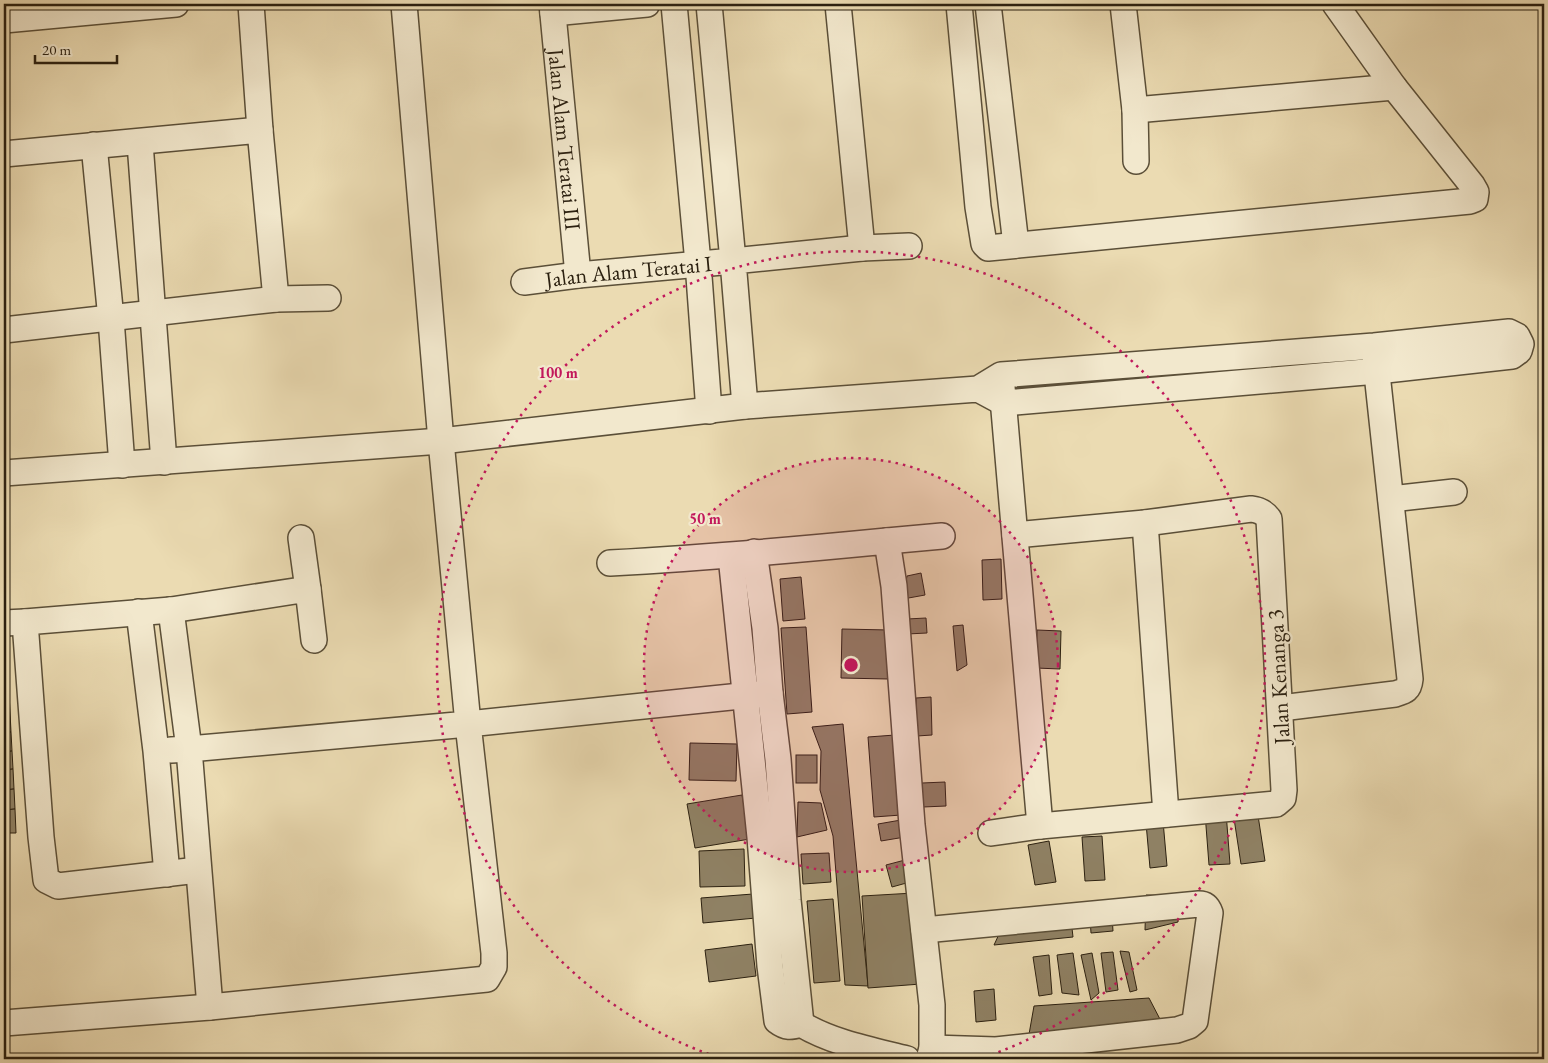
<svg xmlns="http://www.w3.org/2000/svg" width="1548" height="1063" viewBox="0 0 1548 1063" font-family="'EB Garamond',serif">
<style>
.building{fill:#8f8164;stroke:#2b2010}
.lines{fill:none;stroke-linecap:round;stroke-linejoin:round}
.street-casing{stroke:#5b4f38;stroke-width:28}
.street{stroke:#f2e8cd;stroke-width:25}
.ring{fill:none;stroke:#c2185b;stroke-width:2.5;stroke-dasharray:2.5 5}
.labels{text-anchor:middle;stroke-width:4.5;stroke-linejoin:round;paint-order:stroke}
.street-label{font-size:22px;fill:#2b2010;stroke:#f2e8cd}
.centre{fill:#c2185b;stroke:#f2e8cd;stroke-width:2.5}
.ring-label{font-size:15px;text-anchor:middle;font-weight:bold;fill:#c2185b;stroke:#f2e8cd;stroke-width:4.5;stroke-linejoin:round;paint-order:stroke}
</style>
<rect width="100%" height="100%" fill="#ebdbb2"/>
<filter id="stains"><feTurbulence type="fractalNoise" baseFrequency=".004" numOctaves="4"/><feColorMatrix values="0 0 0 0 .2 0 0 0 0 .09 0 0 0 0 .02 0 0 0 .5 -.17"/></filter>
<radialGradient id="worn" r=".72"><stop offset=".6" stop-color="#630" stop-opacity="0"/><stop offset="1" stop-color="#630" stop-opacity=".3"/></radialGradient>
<g class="building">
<path d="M1001,559L1002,599L983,600L982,560Z"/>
<path d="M921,573L925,595L903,599L907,576Z"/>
<path d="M801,577L805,619L783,621L780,579Z"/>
<path d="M926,618L927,633L907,634V619Z"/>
<path d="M963,625L967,665L957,671L953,626Z"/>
<path d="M806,627L812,712L787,714L781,628Z"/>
<path d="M842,629L889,630L888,679L841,678Z"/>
<path d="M1037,630L1061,631L1060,669L1036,668Z"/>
<path d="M4,657H7L8,675H4Z"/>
<path d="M4,675H8L9,693H4Z"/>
<path d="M4,693H9L10,712H4Z"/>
<path d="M931,697L932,735L917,736L916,698Z"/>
<path d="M4,712H10L11,732L4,733Z"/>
<path d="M843,724L868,986L845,985L833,836L820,790L821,751L812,727Z"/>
<path d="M11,732L12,751L4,752V733Z"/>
<path d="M895,735L901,815L874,817L868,737Z"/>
<path d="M690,743L737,744L736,781L689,780Z"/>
<path d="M12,751L13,769L4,770V752Z"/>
<rect x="796" y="755" width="21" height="28"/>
<path d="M13,769L14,789L4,790V770Z"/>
<path d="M945,782L946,806L923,807L922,783Z"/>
<path d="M14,789L15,809L4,810V790Z"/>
<path d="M742,795L750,839L695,848L687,804Z"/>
<path d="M798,802L821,803L827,830L797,837Z"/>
<path d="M15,809L16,833H4V810Z"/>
<path d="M1257,809L1265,861L1241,864L1233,812Z"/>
<path d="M1226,812L1230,864L1209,865L1205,813Z"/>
<path d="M901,820L905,837L881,841L878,824Z"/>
<path d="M1163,821L1167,866L1150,868L1146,823Z"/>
<path d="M1102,836L1105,880L1085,881L1082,837Z"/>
<path d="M1049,841L1056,882L1035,885L1028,845Z"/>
<path d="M744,849L745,886L700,887L699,851Z"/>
<path d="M829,853L831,882L803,884L801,854Z"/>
<path d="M905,860L910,882L892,887L886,865Z"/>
<path d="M914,893L921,984L868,988L862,896Z"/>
<path d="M753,894L756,918L703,923L701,898Z"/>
<path d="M1146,895L1179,896L1178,922L1145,930Z"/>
<path d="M833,899L840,981L814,983L807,901Z"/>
<path d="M1111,901L1113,931L1091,933L1089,903Z"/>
<path d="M1070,911L1073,937L994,945L1007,917Z"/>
<path d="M752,944L756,976L709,982L705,950Z"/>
<path d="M1120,951L1129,952L1137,990L1130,992Z"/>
<path d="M1113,952L1118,990L1106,992L1101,953Z"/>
<path d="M1073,953L1079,995L1062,993L1057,955Z"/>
<path d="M1092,953L1099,993L1091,1000L1081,955Z"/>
<path d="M1049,955L1052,994L1039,996L1033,957Z"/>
<path d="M994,989L996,1020L976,1022L974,991Z"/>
<path d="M1149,998L1162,1023L1028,1040L1034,1006Z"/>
</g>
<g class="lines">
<defs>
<g id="street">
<path d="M251,4L260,130"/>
<path id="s1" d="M552,4L578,275"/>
<path d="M674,4L698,263L709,411"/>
<path d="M838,4L862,248"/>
<path d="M959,4L978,207L984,244L988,248L1470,201L1475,199L1476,192L1472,185L1394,87L1335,4"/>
<path d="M988,4L1016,245"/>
<path d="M1123,4L1135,110L1136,161"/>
<path d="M553,13L647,4"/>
<path d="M4,20L176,4"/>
<path d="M1135,110L1394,87"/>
<path d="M140,143L164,462"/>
<path d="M94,145L111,319L122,465"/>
<path d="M4,154L260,130L276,299L4,330"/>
<path id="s2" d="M524,282L578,275L733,261L709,4"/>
<path d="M276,299L328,298"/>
<path d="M1002,387L1040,826"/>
<path d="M745,406L733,261L862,248L909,246"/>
<path d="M4,473L441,441L745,406L978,389L1001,375L1374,346L1509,332L1517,336L1521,344L1519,351L1512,356L1377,371L1004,403L978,389"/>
<path d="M1391,499L1454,492"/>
<path d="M1145,523L1166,814"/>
<path d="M301,538L308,589"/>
<path d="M887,541L942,536"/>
<path d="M754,552L765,628L770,693L778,759L788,900L801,1024"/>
<path d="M731,556L760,837L770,966L777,1021C786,1028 791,1027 801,1024C833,1043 871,1050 907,1059"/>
<path d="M610,563C702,558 795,550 887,541L894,586L912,825L932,1005V1048L929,1059"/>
<path d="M171,610L189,749L171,750"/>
<path d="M139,612L156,751L167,874"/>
<path d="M4,623L25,622"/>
<path d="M1281,708L1395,694C1405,691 1409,690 1410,679L1375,355"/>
<path d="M991,833L1040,826L1276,804L1283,798L1284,790L1269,519C1264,512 1259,510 1251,509L1145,523L1015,535"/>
<path d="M198,870L58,886L46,880L41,837L25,622L171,610L308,589L314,640"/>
<path d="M924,930L1199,904C1206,904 1208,907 1210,913L1195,1021L1189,1026L1177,1030L996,1050L932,1048"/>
<path d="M210,1007L189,749L468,724L441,441L404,4"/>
<path d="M4,1023L210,1007L487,979L494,967V953L468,724L770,693"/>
</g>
</defs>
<use href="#street" class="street-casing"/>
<use href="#street" class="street"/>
</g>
<circle cx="851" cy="665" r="207" fill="#c2185b" fill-opacity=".12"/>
<g class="ring">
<circle cx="851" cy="665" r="207"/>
<path d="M723 1059A414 414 0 1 1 979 1059"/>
</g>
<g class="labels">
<g class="street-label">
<text dy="8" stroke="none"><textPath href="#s1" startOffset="136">Jalan Alam Teratai III</textPath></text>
<text dy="8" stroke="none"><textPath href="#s2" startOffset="105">Jalan Alam Teratai I</textPath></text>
<text transform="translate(1278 677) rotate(-93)" y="8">Jalan Kenanga 3</text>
</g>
</g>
<circle cx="851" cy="665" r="8" class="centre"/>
<g class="ring-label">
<text x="558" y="378">100 m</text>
<text x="705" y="524">50 m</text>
</g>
<rect width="1548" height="1063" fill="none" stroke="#ebdbb2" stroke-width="20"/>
<rect x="5" y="5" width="1538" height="1053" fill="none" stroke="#2b2010" stroke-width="2.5"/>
<rect x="10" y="10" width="1528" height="1043" fill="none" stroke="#2b2010"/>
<path d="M35 55v8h82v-8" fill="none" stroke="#2b2010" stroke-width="2.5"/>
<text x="42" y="55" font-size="15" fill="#2b2010" stroke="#f2e8cd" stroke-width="4" paint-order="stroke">20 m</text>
<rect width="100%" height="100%" filter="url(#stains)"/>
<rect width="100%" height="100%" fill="url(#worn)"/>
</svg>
